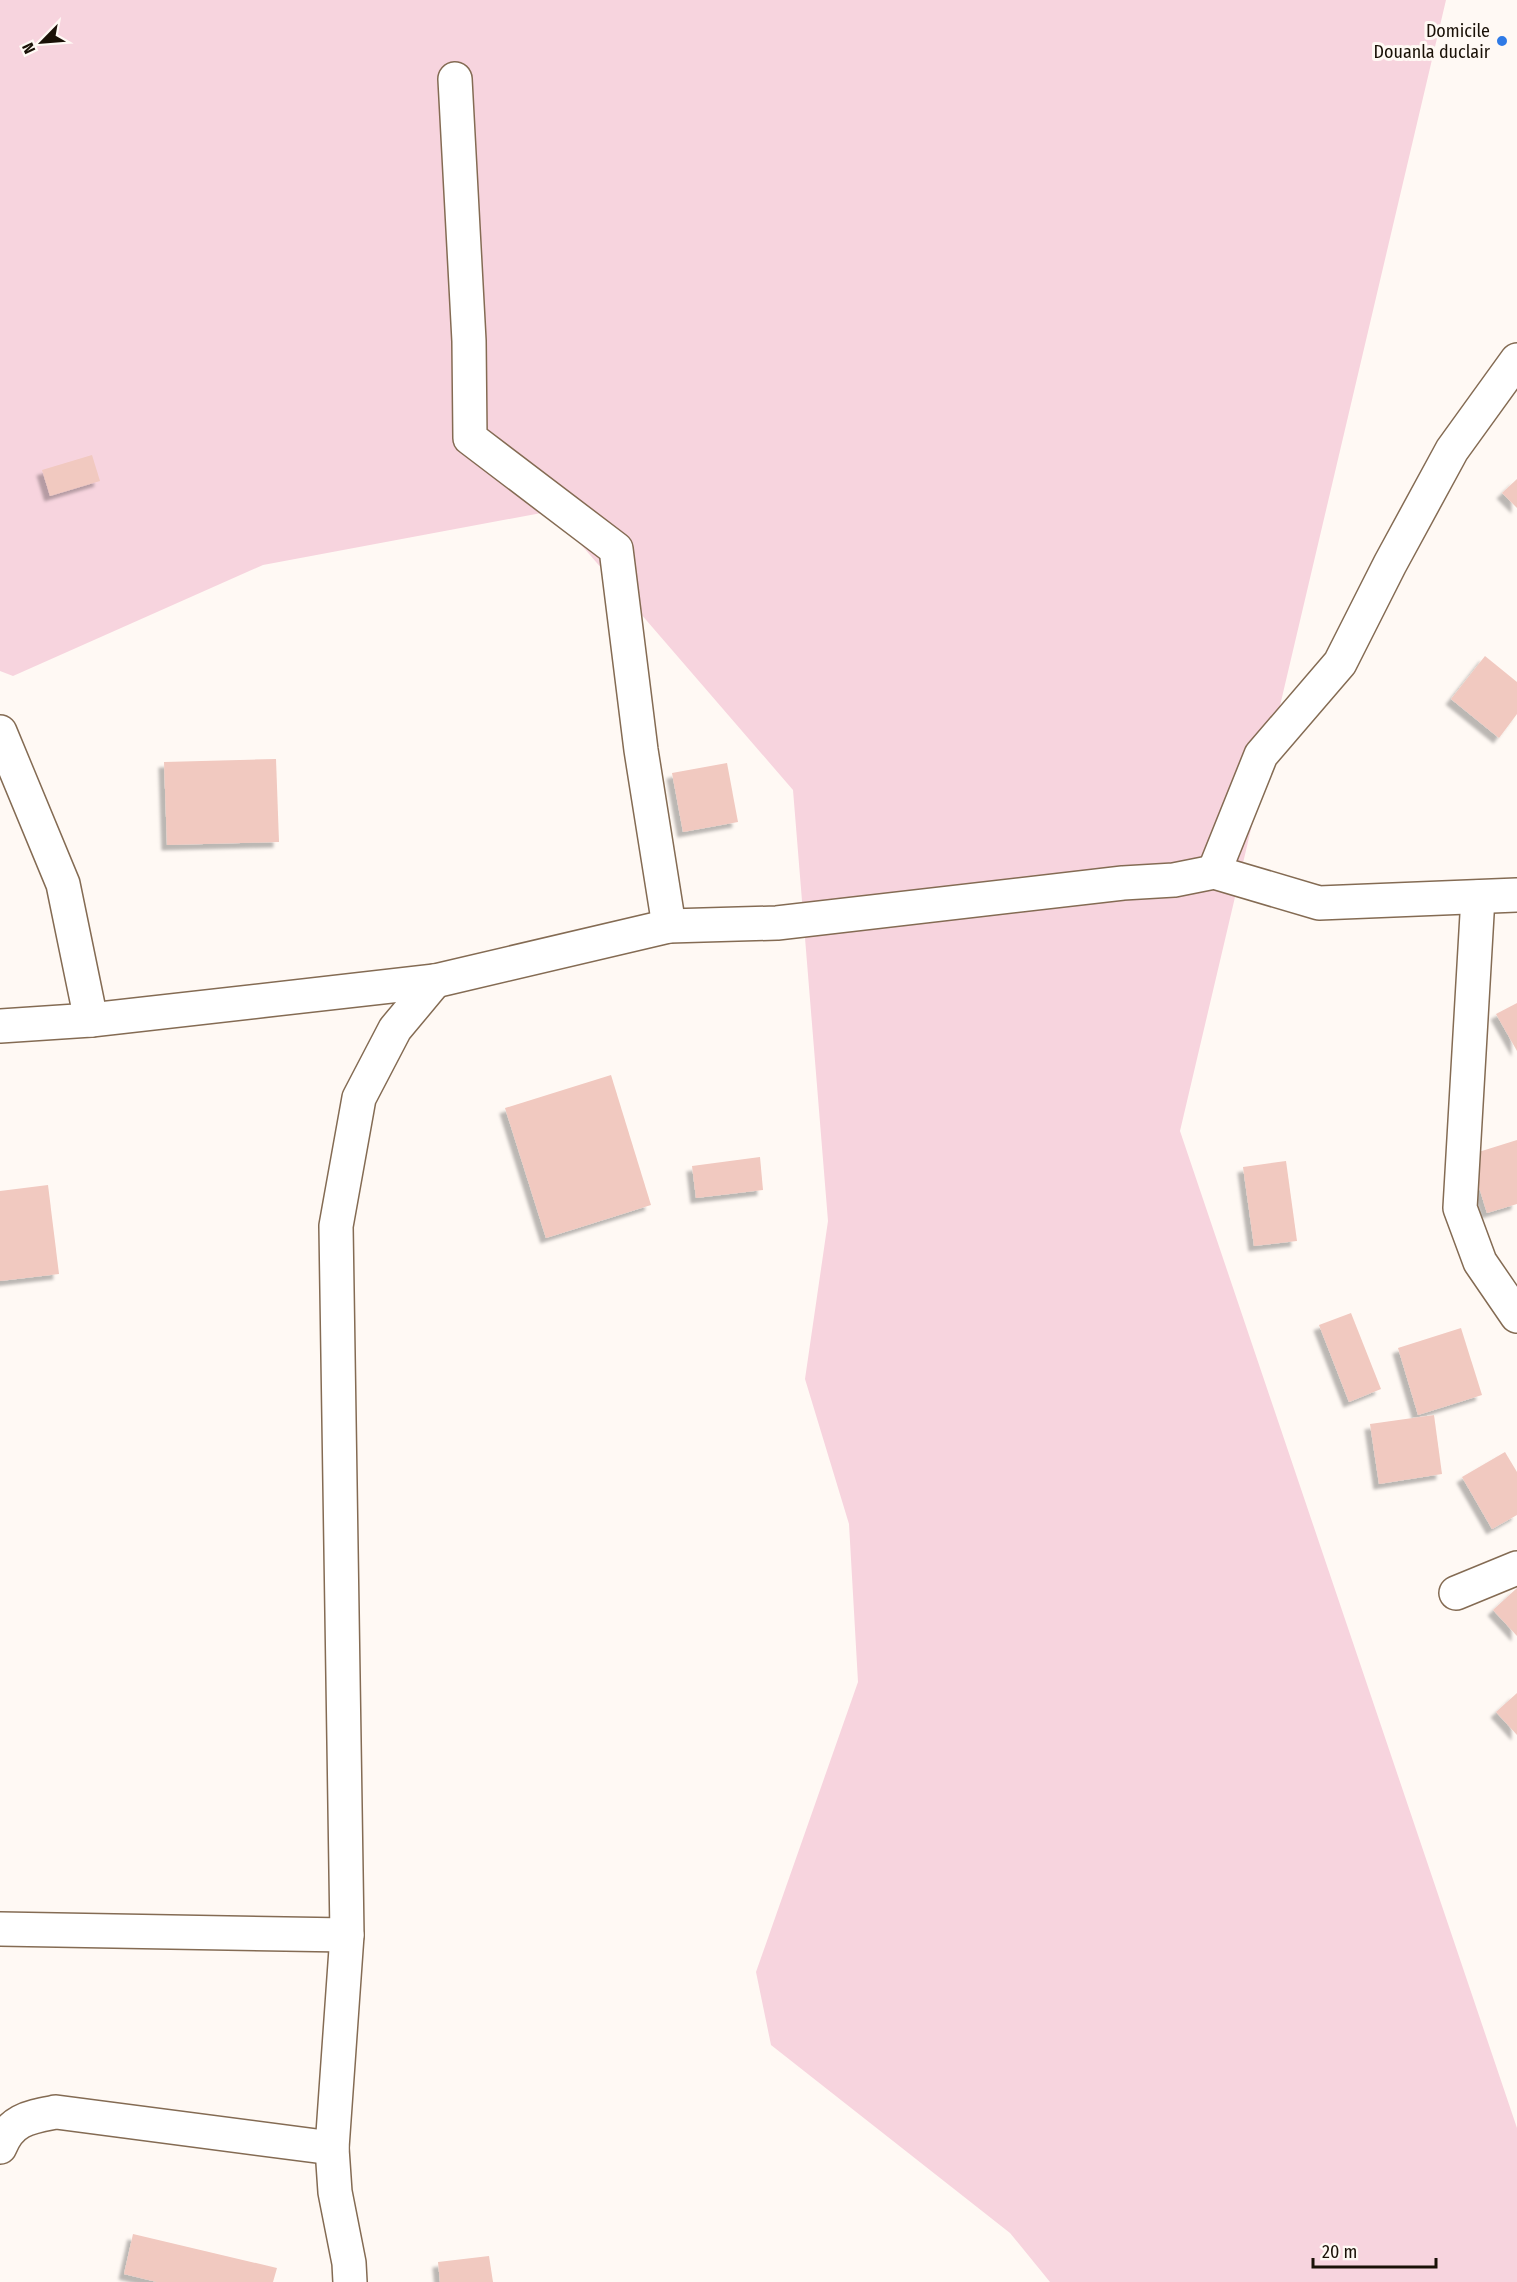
<svg xmlns="http://www.w3.org/2000/svg" width="1517" height="2282" viewBox="0 0 1517 2282" font-family="'Fira Sans Condensed',sans-serif">
<style>
.green{fill:#f7d4de}
.building{fill:#f1c9c0;filter:url(#shadow)}
.lines{fill:none;stroke-linecap:round;stroke-linejoin:round}
.minor-casing{stroke:#846b53;stroke-width:36}
.minor{stroke:#fff;stroke-width:33}
.poi-dot{fill:#2f7ae6;stroke:#fff9f4;stroke-width:2}
.labels{text-anchor:middle;stroke-width:6;stroke-linejoin:round;paint-order:stroke}
.poi-label{font-size:18px;fill:#1a1107;stroke:#fff9f4;text-anchor:end}
</style>
<defs>
<filter id="shadow"><feDropShadow dx="-5.5" dy="5.5" stdDeviation="1.5" flood-color="#0004"/></filter>
</defs>
<rect width="100%" height="100%" fill="#fff9f4"/>
<path class="green" d="M0,0H1446L1180,1131L1517,2128V2282H1050L1010,2233L771,2045L756,1972L858,1682L849,1524L805,1379L828,1221L793,790L552,511L263,565L13,676L0,671Z"/>
<g class="building">
<path d="M92,455L100,481L50,496L42,470Z"/>
<path d="M1517,479V508L1502,493Z"/>
<path d="M1485,656L1517,682V714L1499,738L1451,699Z"/>
<path d="M276,759L279,842L167,845L164,762Z"/>
<path d="M727,763L738,822L683,832L672,773Z"/>
<path d="M1517,1003V1051L1496,1014Z"/>
<path d="M611,1075L651,1205L546,1238L505,1108Z"/>
<path d="M1517,1140V1204L1487,1213L1469,1155Z"/>
<path d="M760,1157L763,1190L696,1198L692,1166Z"/>
<path d="M1286,1161L1297,1241L1254,1246L1243,1167Z"/>
<path d="M48,1185L59,1274L0,1281V1191Z"/>
<path d="M1351,1313L1381,1389L1349,1402L1319,1325Z"/>
<path d="M1461,1328L1482,1395L1418,1415L1398,1348Z"/>
<path d="M1434,1415L1442,1474L1379,1484L1370,1424Z"/>
<path d="M1505,1452L1517,1472V1515L1492,1529L1462,1477Z"/>
<path d="M1517,1588V1636L1493,1610Z"/>
<path d="M1517,1693V1735L1496,1712Z"/>
<path d="M133,2234L277,2268L273,2282H157L124,2274Z"/>
<path d="M489,2256L493,2282H440L438,2262Z"/>
</g>
<g class="lines">
<defs>
<g id="minor">
<path d="M455,79L469,341L470,438L616,549L641,750L669,926"/>
<path d="M0,732L63,884L91,1020"/>
<path d="M1214,872L1261,755L1340,663L1390,564L1452,450L1517,360"/>
<path d="M1478,897L1460,1208L1480,1262L1517,1316"/>
<path d="M0,1026L91,1020L435,981L669,926L777,923L1123,883L1174,880L1214,872L1319,903L1517,895"/>
<path d="M1456,1593L1517,1568"/>
<path d="M0,1929L347,1935"/>
<path d="M0,2147C11,2119 30,2117 56,2112L332,2148"/>
<path d="M350,2282L349,2263L335,2192L332,2148L347,1935L336,1226L359,1098L395,1029L435,981"/>
</g>
</defs>
<use href="#minor" class="minor-casing"/>
<use href="#minor" class="minor"/>
</g>
<circle class="poi-dot" cx="1502" cy="41" r="6"/>
<g class="labels">
<g class="poi-label">
<text x="1490" y="37">Domicile<tspan x="1490" dy="21">Douanla duclair</tspan></text>
</g>
</g>
<g transform="translate(42 42) rotate(245)" stroke="#fff9f4" stroke-width="4.5" paint-order="stroke">
<path d="M0-4.5L10 22L0 15L-10 22Z" fill="#1a1107"/>
<text y="-9" font-size="16" font-weight="bold" text-anchor="middle" fill="#1a1107">N</text>
</g>
<path d="M1313 2258v9h123v-9" fill="none" stroke="#1a1107" stroke-width="3"/>
<text x="1322" y="2258" font-size="18" fill="#1a1107" stroke="#fff9f4" stroke-width="4.5" paint-order="stroke">20 m</text>
</svg>
